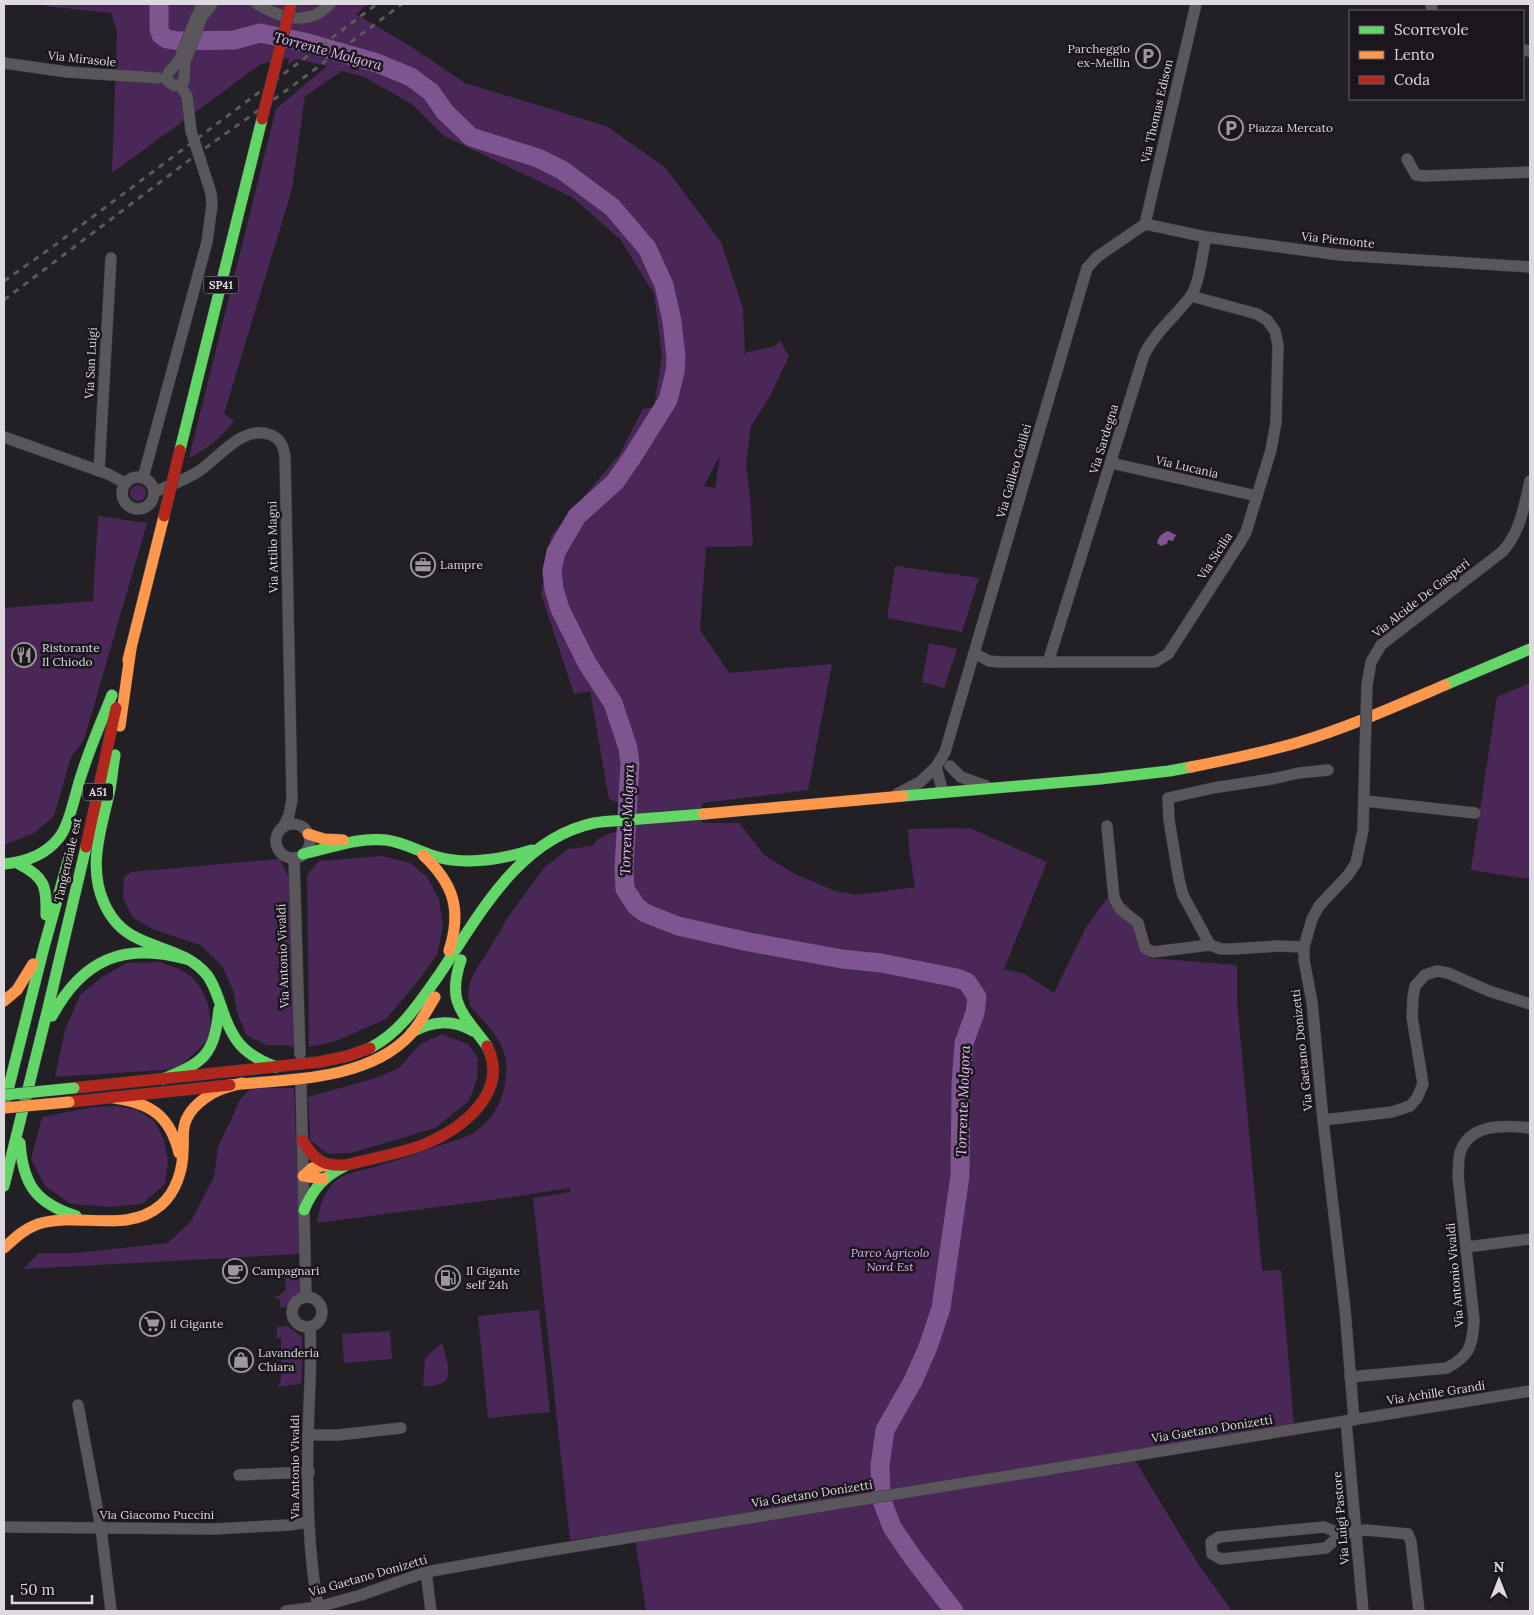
<svg xmlns="http://www.w3.org/2000/svg" width="1534" height="1615" viewBox="0 0 1534 1615" font-family="Lora,serif">
<style>
.green{fill:#492756;fill-rule:evenodd}
.water{fill:#7e558f}
.lines{fill:none;stroke-linecap:round;stroke-linejoin:round}
.river{stroke:#7e558f;stroke-width:19}
.street-casing{stroke:#3e3b40;stroke-width:12}
.fast-casing{stroke:#3e3b40;stroke-width:12}
.slow-casing{stroke:#3e3b40;stroke-width:12}
.jam-casing{stroke:#3e3b40;stroke-width:12}
.street{stroke:#59575b;stroke-width:11}
.fast{stroke:#63d668;stroke-width:11}
.slow{stroke:#ff974d;stroke-width:11}
.jam{stroke:#b3261e;stroke-width:11}
.rail{stroke:#5b5a5c;stroke-width:3;stroke-dasharray:6 6;stroke-linecap:butt}
.street-bridge-casing{stroke:#3e3b40;stroke-width:12;stroke-linecap:butt}
.fast-bridge-casing{stroke:#3e3b40;stroke-width:12;stroke-linecap:butt}
.slow-bridge-casing{stroke:#3e3b40;stroke-width:12;stroke-linecap:butt}
.jam-bridge-casing{stroke:#3e3b40;stroke-width:12;stroke-linecap:butt}
.street-bridge{stroke:#59575b;stroke-width:11}
.fast-bridge{stroke:#63d668;stroke-width:11}
.slow-bridge{stroke:#ff974d;stroke-width:11}
.jam-bridge{stroke:#b3261e;stroke-width:11}
.labels{text-anchor:middle;stroke-width:5;stroke-linejoin:round;paint-order:stroke}
.shield{fill:#1b161d;stroke:#a39ea4;stroke-width:1}
.shield-label{font-size:11px;font-weight:bold;fill:#ddd9de}
.poi-label{font-size:12px;fill:#ddd9de;stroke:#1b161d;text-anchor:start}
.street-label{font-size:12px;fill:#ddd9de;stroke:#1b161d}
.park-label{font-size:12px;font-style:italic;fill:#e1aff6;stroke:#1b161d}
.water-label{font-size:14px;font-style:italic;fill:#e5bff4;stroke:#1b161d}
</style>
<rect width="100%" height="100%" fill="#232025"/>
<g class="green">
<path d="M45,4H368L356,14L410,46L465,83L606,126L665,167L721,242L743,308L745,356L747,352L773,347L780,341L789,356L770,396L751,426L746,466L750,494L753,546L706,547L700,630L729,673L832,664L808,790L702,803V823H739L764,855L795,874L835,891L857,895L915,887L909,848L908,829L970,828L1047,862L1004,969L1025,974L1054,993L1085,929L1106,899L1128,905L1150,958L1237,965V1002L1262,1271L1281,1270L1294,1426L1133,1457L1198,1564L1232,1611H646L634,1532L570,1540L533,1198L570,1192V1188L513,1197L317,1223C319,1206 326,1186 341,1177C350,1172 364,1170 374,1167C399,1160 423,1152 447,1143C454,1140 464,1138 472,1134C488,1123 500,1108 504,1089C513,1047 495,1034 470,1006L468,992L470,982L474,973L498,935L508,917L544,868L568,849L593,846C597,836 613,832 623,831L629,810L628,806L609,799L590,691L574,694L541,594L551,536L619,455L643,409L654,407L662,355L654,294L620,239L572,197L444,136L412,104L364,77L342,71L305,96L292,189L224,414L234,421C221,438 208,448 189,458L276,109L327,66L296,59L287,66L289,59L288,58L261,64L112,173L117,32L111,13L45,6ZM720,457L715,488L704,486L719,457Z"/>
<circle cx="138" cy="493" r="8"/>
<path d="M98,516L147,523L84,740L71,757L54,816L34,833L4,845V608L93,601Z"/>
<path d="M895,566L979,578L962,632L887,618Z"/>
<path d="M929,643L957,649L944,688L922,682Z"/>
<path d="M1530,683V879L1471,870L1497,697Z"/>
<path d="M382,856L410,863L427,877L439,899L443,927L437,955L415,985L386,1019L336,1041L309,1047L307,875L319,861Z"/>
<path d="M280,859L289,878L296,1046L266,1045L246,1035L237,1012L233,990L222,966L200,945L155,930L133,918L123,898L124,877L131,872Z"/>
<path d="M160,962C169,966 182,969 189,975C209,992 211,1012 211,1037L178,1069L55,1077L65,1030L80,995L102,977L127,963Z"/>
<path d="M442,1034L469,1045L478,1058L477,1079L469,1101L435,1128L351,1153L328,1154L310,1140L308,1097L379,1077L399,1068L419,1045Z"/>
<path d="M251,1088H294L300,1254L23,1269L39,1253H75L168,1243L191,1221L214,1177L218,1147L241,1098Z"/>
<path d="M116,1106L137,1110L154,1121L164,1140L168,1160L165,1184L142,1204L110,1207L71,1204L45,1186L31,1159L42,1117L94,1107Z"/>
<path d="M285,1268H300V1294L292,1300L289,1305L282,1308L280,1307V1300L275,1298L286,1290Z"/>
<path d="M539,1310L550,1412L488,1418L478,1316Z"/>
<path d="M287,1326L302,1337V1381L300,1384L278,1387L281,1380V1338H277V1327Z"/>
<path d="M390,1331L392,1359L344,1363L342,1334Z"/>
<path d="M442,1343C444,1352 454,1376 444,1382C439,1385 429,1386 423,1387L425,1358Z"/>
</g>
<path class="water" d="M1168,531L1176,535L1173,541L1168,540L1167,544L1161,546L1157,543C1159,536 1161,534 1168,531Z"/>
<g class="lines">
<path class="river" d="M159,4V29L161,35L167,39L178,41L234,40L260,33L304,42L377,63L411,77L431,92L445,112L471,137L538,158L562,170L612,207L647,248L664,285L672,321L676,358L675,372L668,400L633,456L615,482L577,516L556,552L552,571L554,589L560,609L587,663L613,703L628,748L630,764L624,868L625,889L636,906L645,913L678,926L749,942L842,959L881,963L957,978L967,982L977,997L975,1013L964,1043L961,1084L960,1176L941,1308L928,1347L913,1381L885,1430L880,1465L881,1498L892,1527L913,1558L954,1611"/>
<defs>
<g id="street">
<path d="M203,4C192,22 188,41 179,60C175,68 166,70 167,80L173,85L178,86L184,81L185,62L202,17L212,4"/>
<path d="M257,4C280,18 309,27 330,4"/>
<path d="M1431,4L1432,11"/>
<path d="M1523,50L1530,51"/>
<path d="M4,63L67,72L158,78"/>
<path d="M1407,159L1416,175L1425,176L1530,172"/>
<path d="M1145,224L1206,237L1340,255L1530,267"/>
<path d="M1145,224L1196,4"/>
<path d="M4,437L108,474L125,483"/>
<path d="M1111,463L1257,496"/>
<path d="M99,471L111,258"/>
<circle cx="138" cy="493" r="16"/>
<path d="M143,478L207,242L212,205L211,193L191,131L187,96L180,85"/>
<path d="M154,492C169,486 185,480 199,471C221,456 243,424 271,435C281,439 284,447 285,457L292,800L289,815L284,826"/>
<path d="M974,653L989,661L1000,662H1155L1168,654L1241,541L1246,532L1271,450L1276,422L1278,345L1275,331L1267,320L1257,314L1191,296"/>
<path d="M1050,662V656L1144,355C1155,332 1175,317 1190,297C1200,284 1202,253 1206,237"/>
<path d="M1367,685L1371,662L1381,645L1502,552C1520,533 1524,507 1530,481"/>
<path d="M950,766L961,777L986,786"/>
<path d="M943,792L936,767L945,752L1087,268L1097,257L1145,224"/>
<path d="M897,794L920,782L936,767"/>
<path d="M1365,801L1475,813"/>
<circle cx="293" cy="841" r="17"/>
<path d="M1107,826L1114,898L1120,909L1138,923L1145,948L1153,952L1210,945L1221,949H1232L1278,946L1304,947"/>
<path d="M294,858L300,1054"/>
<path d="M1210,945L1183,895L1179,880L1169,820L1168,798L1213,788L1272,779L1299,773L1328,770"/>
<path d="M301,1086L306,1296"/>
<path d="M1323,1120L1392,1112L1410,1106L1417,1098L1423,1084L1412,1017L1413,997L1415,986L1425,975L1437,971L1448,973L1489,991L1530,1004"/>
<path d="M1467,1247L1530,1239"/>
<circle cx="307" cy="1312" r="15"/>
<path d="M310,1327C312,1362 309,1398 308,1434C307,1492 308,1550 318,1607"/>
<path d="M1350,1377L1447,1368C1471,1355 1472,1346 1474,1320L1458,1176C1459,1169 1458,1160 1460,1153C1469,1123 1505,1125 1530,1128"/>
<path d="M78,1405L101,1528L111,1611"/>
<path d="M1354,1420L1345,1309L1323,1120L1312,1002L1304,960V947L1312,919L1319,906L1348,875L1356,863L1363,830L1365,752"/>
<path d="M1346,1421L1363,1611"/>
<path d="M308,1435H338L401,1428"/>
<path d="M239,1475L309,1472"/>
<path d="M4,1527L213,1529L289,1525L309,1522"/>
<path d="M1341,1534L1324,1527L1219,1537L1211,1542L1212,1554L1221,1559L1326,1548L1341,1534L1366,1530L1408,1534L1411,1542L1419,1611"/>
<path d="M426,1572L431,1611"/>
<path d="M286,1611L318,1607L361,1595L426,1572L528,1554L1530,1391"/>
</g>
<g id="fast">
<path d="M180,450L262,119"/>
<path d="M1445,685L1530,649"/>
<path d="M115,755C113,766 112,778 110,789C102,827 87,865 104,903C111,919 122,931 137,938C161,950 189,953 207,975C214,984 217,995 221,1006C232,1040 242,1054 276,1067"/>
<path d="M903,796L1100,779L1169,771L1191,767"/>
<path d="M303,854C330,848 358,837 386,840C403,842 418,851 434,856C466,866 500,860 532,850"/>
<path d="M4,864C25,862 45,855 58,839C70,826 76,788 83,770C91,745 102,720 112,695"/>
<path d="M19,864C45,877 47,887 46,915"/>
<path d="M461,960C446,1003 463,1013 487,1046"/>
<path d="M52,1016C83,959 124,942 186,959"/>
<path d="M412,1032C433,1021 452,1019 473,1031"/>
<path d="M370,1048C401,1032 419,1003 439,975C479,916 518,839 594,823C605,821 617,821 628,820C653,818 679,816 704,814"/>
<path d="M163,1079C205,1062 214,1055 219,1009"/>
<path d="M4,1106L44,947L70,854"/>
<path d="M20,1143C23,1185 36,1203 76,1216"/>
<path d="M4,1186L48,1008L86,847"/>
<path d="M304,1210C313,1189 324,1176 345,1166"/>
</g>
<g id="slow">
<path d="M128,660L164,516"/>
<path d="M120,726L131,648"/>
<path d="M1191,767C1226,760 1261,753 1296,743C1347,728 1396,706 1445,685"/>
<path d="M704,814L903,796"/>
<path d="M308,834L324,839L343,840"/>
<path d="M423,855C454,884 462,910 449,951"/>
<path d="M4,1001L17,990L33,964"/>
<path d="M230,1085C288,1079 367,1081 410,1035C420,1024 427,1010 435,997"/>
<path d="M114,1098C151,1103 170,1116 179,1153"/>
<path d="M323,1179L303,1176L312,1168L328,1165"/>
<path d="M4,1248C15,1238 24,1229 38,1224C78,1211 126,1235 161,1205C176,1192 183,1170 183,1150C184,1141 182,1132 185,1123C189,1110 201,1100 213,1093C222,1088 232,1086 242,1083"/>
</g>
<g id="jam">
<path d="M86,847L116,708"/>
<path d="M74,1088L319,1062L348,1056L370,1048"/>
<path d="M69,1102L230,1085"/>
<path d="M302,1140C314,1159 322,1167 346,1165C372,1158 400,1154 425,1144C463,1128 510,1092 487,1046"/>
</g>
</defs>
<use href="#street" class="street-casing"/>
<use href="#fast" class="fast-casing"/>
<use href="#slow" class="slow-casing"/>
<use href="#jam" class="jam-casing"/>
<use href="#street" class="street"/>
<use href="#fast" class="fast"/>
<use href="#slow" class="slow"/>
<use href="#jam" class="jam"/>
<g class="rail">
<path d="M4,281L51,248L377,4"/>
<path d="M4,300L204,149L287,90L402,4"/>
</g>
<defs>
<path id="street-bridge" d="M1365,752L1367,685"/>
<path id="fast-bridge" d="M4,1095L74,1088"/>
<path id="slow-bridge" d="M4,1108L69,1102"/>
<g id="jam-bridge">
<path d="M262,119L291,4"/>
<path d="M164,516L180,450"/>
</g>
</defs>
<use href="#street-bridge" class="street-bridge-casing"/>
<use href="#fast-bridge" class="fast-bridge-casing"/>
<use href="#slow-bridge" class="slow-bridge-casing"/>
<use href="#jam-bridge" class="jam-bridge-casing"/>
<use href="#street-bridge" class="street-bridge"/>
<use href="#fast-bridge" class="fast-bridge"/>
<use href="#slow-bridge" class="slow-bridge"/>
<use href="#jam-bridge" class="jam-bridge"/>
</g>
<defs>
<symbol id="parking-ring" viewBox="-11 -11 22 22"><circle r="9.5" fill="#1b161d" stroke="#9c989d" stroke-width="1.5"/><path d="M-3.5-5.5H1a3.5 3.5 0 0 1 0 7H-1V5.5H-3.5ZM-1-3.4V-.6H.8a1.4 1.4 0 0 0 0-2.8Z" fill="#9c989d"/></symbol>
<symbol id="office-ring" viewBox="-11 -11 22 22"><circle r="9.5" fill="#1b161d" stroke="#9c989d" stroke-width="1.5"/><path d="M-6-3h4V-5.5h4V-3h4V5H-6ZM-1-4.5V-3h2v-1.5ZM-6 0V1H6V0Z" fill="#9c989d"/></symbol>
<symbol id="restaurant-ring" viewBox="-11 -11 22 22"><circle r="9.5" fill="#1b161d" stroke="#9c989d" stroke-width="1.5"/><path d="M-5-6h1v4h1v-4h1v4h1v-4h1v5L-1.5 .5V6h-2V.5L-5-1ZM5-6V6H3V1.5H1.5Q1.5-4 5-6Z" fill="#9c989d"/></symbol>
<symbol id="cafe-ring" viewBox="-11 -11 22 22"><circle r="9.5" fill="#1b161d" stroke="#9c989d" stroke-width="1.5"/><path d="M-5.5-4.5H6V0H3Q3 3.5 0 3.5H-2.5Q-5.5 3.5-5.5 0ZM3-3.2v2h1.7v-2ZM-6 4.5H4V6H-6Z" fill="#9c989d"/></symbol>
<symbol id="fuel-ring" viewBox="-11 -11 22 22"><circle r="9.5" fill="#1b161d" stroke="#9c989d" stroke-width="1.5"/><path d="M-5.5-6h7V0h2V4h1.3V-2.5L3-4.5l.8-.8L6-3V5H2.5V1h-1V6h-7ZM-4.2-4.7v3.2H.2V-4.7Z" fill="#9c989d"/></symbol>
<symbol id="supermarket-ring" viewBox="-11 -11 22 22"><circle r="9.5" fill="#1b161d" stroke="#9c989d" stroke-width="1.5"/><path d="M-6-5.5h2.5l.6 2H6L4.5 2H-2.5L-4.4-4H-6ZM-1.5 3.2a1.3 1.3 0 1 0 .1 0ZM3 3.2a1.3 1.3 0 1 0 .1 0Z" fill="#9c989d"/></symbol>
<symbol id="shop-ring" viewBox="-11 -11 22 22"><circle r="9.5" fill="#1b161d" stroke="#9c989d" stroke-width="1.5"/><path d="M-5-2.5h2.3a2.7 3.5 0 0 1 5.4 0H5L5.5 6h-11ZM-1.5-2.5h3a1.5 2.3 0 0 0-3 0Z" fill="#9c989d"/></symbol>
</defs>
<g fill-rule="evenodd">
<use href="#parking-ring" x="1134" y="42" width="28" height="28"/>
<use href="#parking-ring" x="1217" y="114" width="28" height="28"/>
<use href="#office-ring" x="409" y="551" width="28" height="28"/>
<use href="#restaurant-ring" x="10" y="641" width="28" height="28"/>
<use href="#cafe-ring" x="221" y="1257" width="28" height="28"/>
<use href="#fuel-ring" x="434" y="1264" width="28" height="28"/>
<use href="#supermarket-ring" x="138" y="1310" width="28" height="28"/>
<use href="#shop-ring" x="227" y="1346" width="28" height="28"/>
</g>
<g class="labels">
<g class="shield">
<rect x="203.5" y="276.5" width="35" height="17" rx="4"/>
<rect x="83" y="783.5" width="30" height="17" rx="4"/>
</g>
<g class="shield-label">
<text x="221" y="289">SP41</text>
<text x="98" y="796">A51</text>
</g>
<g class="poi-label">
<text x="1130" y="53" text-anchor="end">Parcheggio<tspan x="1130" dy="14">ex-Mellin</tspan></text>
<text x="1248" y="132">Piazza Mercato</text>
<text x="440" y="569">Lampre</text>
<text x="42" y="652">Ristorante<tspan x="42" dy="14">Il Chiodo</tspan></text>
<text x="252" y="1275">Campagnari</text>
<text x="466" y="1275">Il Gigante<tspan x="466" dy="14">self 24h</tspan></text>
<text x="170" y="1328">il Gigante</text>
<text x="258" y="1357">Lavanderia<tspan x="258" dy="14">Chiara</tspan></text>
</g>
<g class="street-label">
<text transform="translate(82 59) rotate(6)" y="4">Via Mirasole</text>
<text transform="translate(1157 111) rotate(-77)" y="4">Via Thomas Edison</text>
<text transform="translate(1338 240) rotate(6)" y="4">Via Piemonte</text>
<text transform="translate(91 363) rotate(-87)" y="4">Via San Luigi</text>
<text transform="translate(1104 439) rotate(-73)" y="4">Via Sardegna</text>
<text transform="translate(1187 467) rotate(13)" y="4">Via Lucania</text>
<text transform="translate(1014 471) rotate(-74)" y="4">Via Galileo Galilei</text>
<text transform="translate(273 547) rotate(-91)" y="4">Via Attilio Magni</text>
<text transform="translate(1215 556) rotate(-57)" y="4">Via Sicilia</text>
<text transform="translate(1421 598) rotate(-38)" y="4">Via Alcide De Gasperi</text>
<text transform="translate(68 860) rotate(-77)" y="4">Tangenziale est</text>
<text transform="translate(283 956) rotate(-92)" y="4">Via Antonio Vivaldi</text>
<text transform="translate(1302 1050) rotate(-96)" y="4">Via Gaetano Donizetti</text>
<text transform="translate(1455 1275) rotate(-95)" y="4">Via Antonio Vivaldi</text>
<text transform="translate(1436 1393) rotate(-9)" y="4">Via Achille Grandi</text>
<text transform="translate(1212 1429) rotate(-9)" y="4">Via Gaetano Donizetti</text>
<text transform="translate(295 1467) rotate(-90)" y="4">Via Antonio Vivaldi</text>
<text transform="translate(812 1494) rotate(-9)" y="4">Via Gaetano Donizetti</text>
<text x="157" y="1519">Via Giacomo Puccini</text>
<text transform="translate(1341 1518) rotate(-95)" y="4">Via Luigi Pastore</text>
<text transform="translate(368 1576) rotate(-16)" y="4">Via Gaetano Donizetti</text>
</g>
<g class="park-label">
<text x="890" y="1257">Parco Agricolo<tspan x="890" dy="14">Nord Est</tspan></text>
</g>
<g class="water-label">
<text transform="translate(328 51) rotate(15)" y="5">Torrente Molgora</text>
<text transform="translate(627 820) rotate(-88)" y="5">Torrente Molgora</text>
<text transform="translate(963 1101) rotate(-88)" y="5">Torrente Molgora</text>
</g>
</g>
<rect width="1534" height="1615" fill="none" stroke="#ddd9de" stroke-width="10"/>
<rect x="1349" y="10" width="175" height="90" fill="#1b161d" stroke="#69646a"/>
<rect x="1359" y="26" width="25" height="8" fill="#63d668" stroke="#69646a"/>
<text x="1394" y="35" font-size="15" fill="#ddd9de">Scorrevole</text>
<rect x="1359" y="51" width="25" height="8" fill="#ff974d" stroke="#69646a"/>
<text x="1394" y="60" font-size="15" fill="#ddd9de">Lento</text>
<rect x="1359" y="76" width="25" height="8" fill="#b3261e" stroke="#69646a"/>
<text x="1394" y="85" font-size="15" fill="#ddd9de">Coda</text>
<g transform="translate(1499 1580)" stroke="#1b161d" stroke-width="4" paint-order="stroke">
<path d="M0-4L9 19L0 12L-9 19Z" fill="#ddd9de"/>
<text y="-8" font-size="14" font-weight="bold" text-anchor="middle" fill="#ddd9de">N</text>
</g>
<path d="M12 1595v8h80v-8" fill="none" stroke="#ddd9de" stroke-width="2.5"/>
<text x="20" y="1595" font-size="15" fill="#ddd9de" stroke="#1b161d" stroke-width="4" paint-order="stroke">50 m</text>
</svg>
